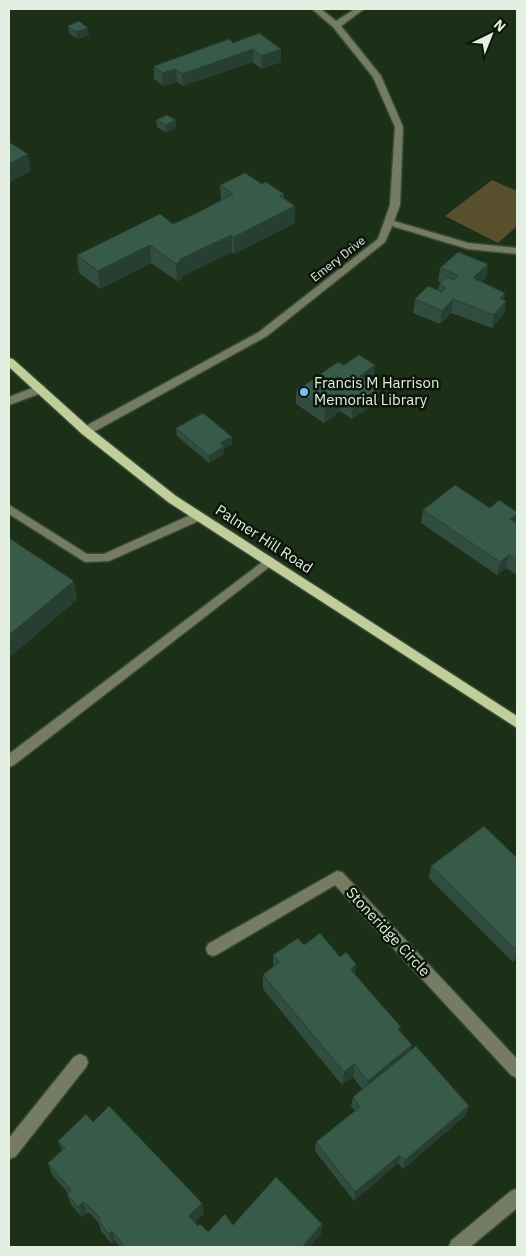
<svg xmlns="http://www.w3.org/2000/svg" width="526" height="1256" viewBox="0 0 526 1256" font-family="'IBM Plex Sans',sans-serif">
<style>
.green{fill:#58502d}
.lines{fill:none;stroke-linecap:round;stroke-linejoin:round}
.minor-casing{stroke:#384b34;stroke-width:3}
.major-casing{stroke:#384b34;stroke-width:3}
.minor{fill:#757c63;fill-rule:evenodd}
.major{fill:#c1ce9b;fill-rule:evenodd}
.wall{fill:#304d3f}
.shaded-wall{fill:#273f33}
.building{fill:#385a49;stroke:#273f33}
.poi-dot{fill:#7dbef9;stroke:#0d150b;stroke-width:2}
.labels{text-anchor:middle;stroke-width:5;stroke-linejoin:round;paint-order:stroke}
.far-street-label{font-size:12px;fill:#e3f0e1;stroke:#0d150b}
.poi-label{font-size:15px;fill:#e3f0e1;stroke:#0d150b;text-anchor:start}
.street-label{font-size:15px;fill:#e3f0e1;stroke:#0d150b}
</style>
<rect width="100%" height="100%" fill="#1c3018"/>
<path class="green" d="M492,180L517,191V226L498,243L445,216Z"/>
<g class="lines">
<defs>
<g id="minor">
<path d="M312,9H321L336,21L355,9H364L341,26L381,76L403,127L400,205L394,221L468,243L517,248V254L468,249L392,226L385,242L267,336L90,434H82L80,431L82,428L259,332L378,239L390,205L395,127L373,77L333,27Z"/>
<path d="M40,385L44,386L45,389L44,392L9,405V397Z"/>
<path d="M9,505L87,554H104L195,513L199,512L205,516L203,519L109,561L85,562L9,514Z"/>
<path d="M269,557L273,558L275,561L273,564L14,765L9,767V754Z"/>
<path d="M337,871L342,872L517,1059V1078L511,1075L335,885L218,954L213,956L208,954L206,949L208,944Z"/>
<path d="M80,1054L86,1057L88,1062L86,1067L15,1157L9,1159V1138L74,1057Z"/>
<path d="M517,1189V1208L470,1247H449L451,1241L511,1191Z"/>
</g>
<path id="major" d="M9,358L13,359L90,428L176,496L517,716V728L168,502L82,434L9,367Z"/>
</defs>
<use href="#minor" class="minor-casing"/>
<use href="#major" class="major-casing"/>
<use href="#minor" class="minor"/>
<use href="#major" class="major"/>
</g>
<g class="wall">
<path d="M68,26L89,35L77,39L69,33Z"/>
<path d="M233,43L281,49V62L261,69L253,62L183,86L177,82L163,86L154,79V66Z"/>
<path d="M156,120H176V128L166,132L157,127Z"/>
<path d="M262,184L284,194V198L295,206V223L234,254L232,252L202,266L181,277L182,279L177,281L151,263L100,289L79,273L77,255L173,224L197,213L221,200L220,185Z"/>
<path d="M488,264L486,277L481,282L503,300L506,301L504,314L492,328L451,313L440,324L413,313L415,299L438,290L439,285L441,283L438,281L440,268Z"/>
<path d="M344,365L374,379L370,382L379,388L378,401L352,419L340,411L324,423L296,404V391Z"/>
<path d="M176,428L232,444L224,449V454L209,463L177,436Z"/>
<path d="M490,508L517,524V575L506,568L497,575L421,523L423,510Z"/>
<path d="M517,858V959L513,962L429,878L431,866Z"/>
<path d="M304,945L340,957L356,964L355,974L400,1032L411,1050L466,1115L403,1169L398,1163L354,1201L315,1151L316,1142L355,1111L351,1106L353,1097L362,1089L353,1077L342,1085L263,989V975L273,967V955Z"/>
<path d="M93,1122L202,1203L204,1213L195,1222L198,1226L208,1232L233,1225L321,1234L309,1247H120L115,1241L112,1244L101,1231L99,1224L90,1213H87L82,1217L71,1205L67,1194L68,1193L52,1175L48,1163L62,1151L58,1141Z"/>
</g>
<g class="shaded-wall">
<path d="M88,28L89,35L77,39L76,32Z"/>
<path d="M253,49V62L183,86L182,74Z"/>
<path d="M281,49V62L261,69V56Z"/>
<path d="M176,69L177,82L163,86L162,73Z"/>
<path d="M176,120V128L166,132V125Z"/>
<path d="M28,154L31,171L9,183V164Z"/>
<path d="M295,206V223L234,254V237Z"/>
<path d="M232,235V252L181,277L182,279L177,281L176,264L179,260L201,249Z"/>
<path d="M150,245L151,263L100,289L98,271Z"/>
<path d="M488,264L486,277L471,292L473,278Z"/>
<path d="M505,293L503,305L506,301L504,314L492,328L494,315L500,298Z"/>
<path d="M453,299L451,313L440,324L442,311Z"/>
<path d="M375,365L374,379L359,389L360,376Z"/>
<path d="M379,388L378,401L352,419L353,406Z"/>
<path d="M341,398L340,411L324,423L325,409Z"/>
<path d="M232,437V444L224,449V454L209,463V456L220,443Z"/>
<path d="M517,514V519L516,526L510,519Z"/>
<path d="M509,555L506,568L497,575L500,562Z"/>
<path d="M74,581L77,600L9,658V635Z"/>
<path d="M517,951V959L513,962Z"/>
<path d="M356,964L354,977L351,970Z"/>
<path d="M412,1045L409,1058L366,1094L368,1081Z"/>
<path d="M354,1064L353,1077L342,1085L344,1072Z"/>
<path d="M469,1106L466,1115L403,1169L405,1160Z"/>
<path d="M400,1155L398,1163L354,1201L355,1192Z"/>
<path d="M83,1202L87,1213L82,1217L78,1207Z"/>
<path d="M202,1203L204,1213L191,1226L189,1216Z"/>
<path d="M322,1224L321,1234L309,1247H302Z"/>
<path d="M112,1231L115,1241L112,1244L109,1234Z"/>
</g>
<g class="building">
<path d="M79,21L88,28L76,32L68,26Z"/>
<path d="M259,33L281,49L261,56L253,49L182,74L176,69L162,73L154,66L229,39L233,43Z"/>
<path d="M167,115L176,120L166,125L156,120Z"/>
<path d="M9,142L28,154L9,164Z"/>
<path d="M245,173L262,184L266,182L284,194L280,196L295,206L234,237L232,235L201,249L179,260L181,261L176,264L150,245L98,271L77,255L160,214L173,224L197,213L233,194L220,185Z"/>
<path d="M458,252L488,264L473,278L505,293L500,298L506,301L494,315L453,299L442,311L415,299L428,286L442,292L446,288L439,285L447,277L454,280L458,275L440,268Z"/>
<path d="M359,355L375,365L360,376L379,388L353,406L341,398L325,409L296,391L338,362L344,365Z"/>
<path d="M203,413L232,437L220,443L224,446L209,456L176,428Z"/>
<path d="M455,485L490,508L499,500L517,512V514L510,519L517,524V560L509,555L500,562L423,510Z"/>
<path d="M9,538L74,581L9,635Z"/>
<path d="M484,826L517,858V860L516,861L517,862V951L431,866Z"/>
<path d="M320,933L340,957L346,952L356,964L351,970L401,1027L398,1029L412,1045L368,1081L354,1064L344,1072L263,975L279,962L273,955L298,938L304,945Z"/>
<path d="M416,1046L469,1106L405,1160L400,1155L355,1192L316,1142L360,1107L353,1097Z"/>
<path d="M109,1106L202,1203L189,1216L198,1226L200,1224L208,1232L225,1214L233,1225L276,1177L322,1224L302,1247H125L112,1231L109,1234L98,1220L100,1218L86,1203L83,1202L78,1207L67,1194L71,1190L48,1163L65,1148L58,1141L86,1114L93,1122Z"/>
</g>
<circle class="poi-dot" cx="304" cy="392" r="5"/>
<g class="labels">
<g class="far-street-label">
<text transform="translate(338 259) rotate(-38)" y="4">Emery Drive</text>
</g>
<g class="poi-label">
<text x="314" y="388">Francis M Harrison<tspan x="314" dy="17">Memorial Library</tspan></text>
</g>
<g class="street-label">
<text transform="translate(264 539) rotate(33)" y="5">Palmer Hill Road</text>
<text transform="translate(388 932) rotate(47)" y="5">Stoneridge Circle</text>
</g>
</g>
<rect width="526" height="1256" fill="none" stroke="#e3f0e1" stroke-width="20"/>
<g transform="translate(491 35) rotate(43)" stroke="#0d150b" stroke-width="4" paint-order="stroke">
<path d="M0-4L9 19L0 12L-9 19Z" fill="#e3f0e1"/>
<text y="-8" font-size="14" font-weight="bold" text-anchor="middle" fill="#e3f0e1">N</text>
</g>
</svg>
